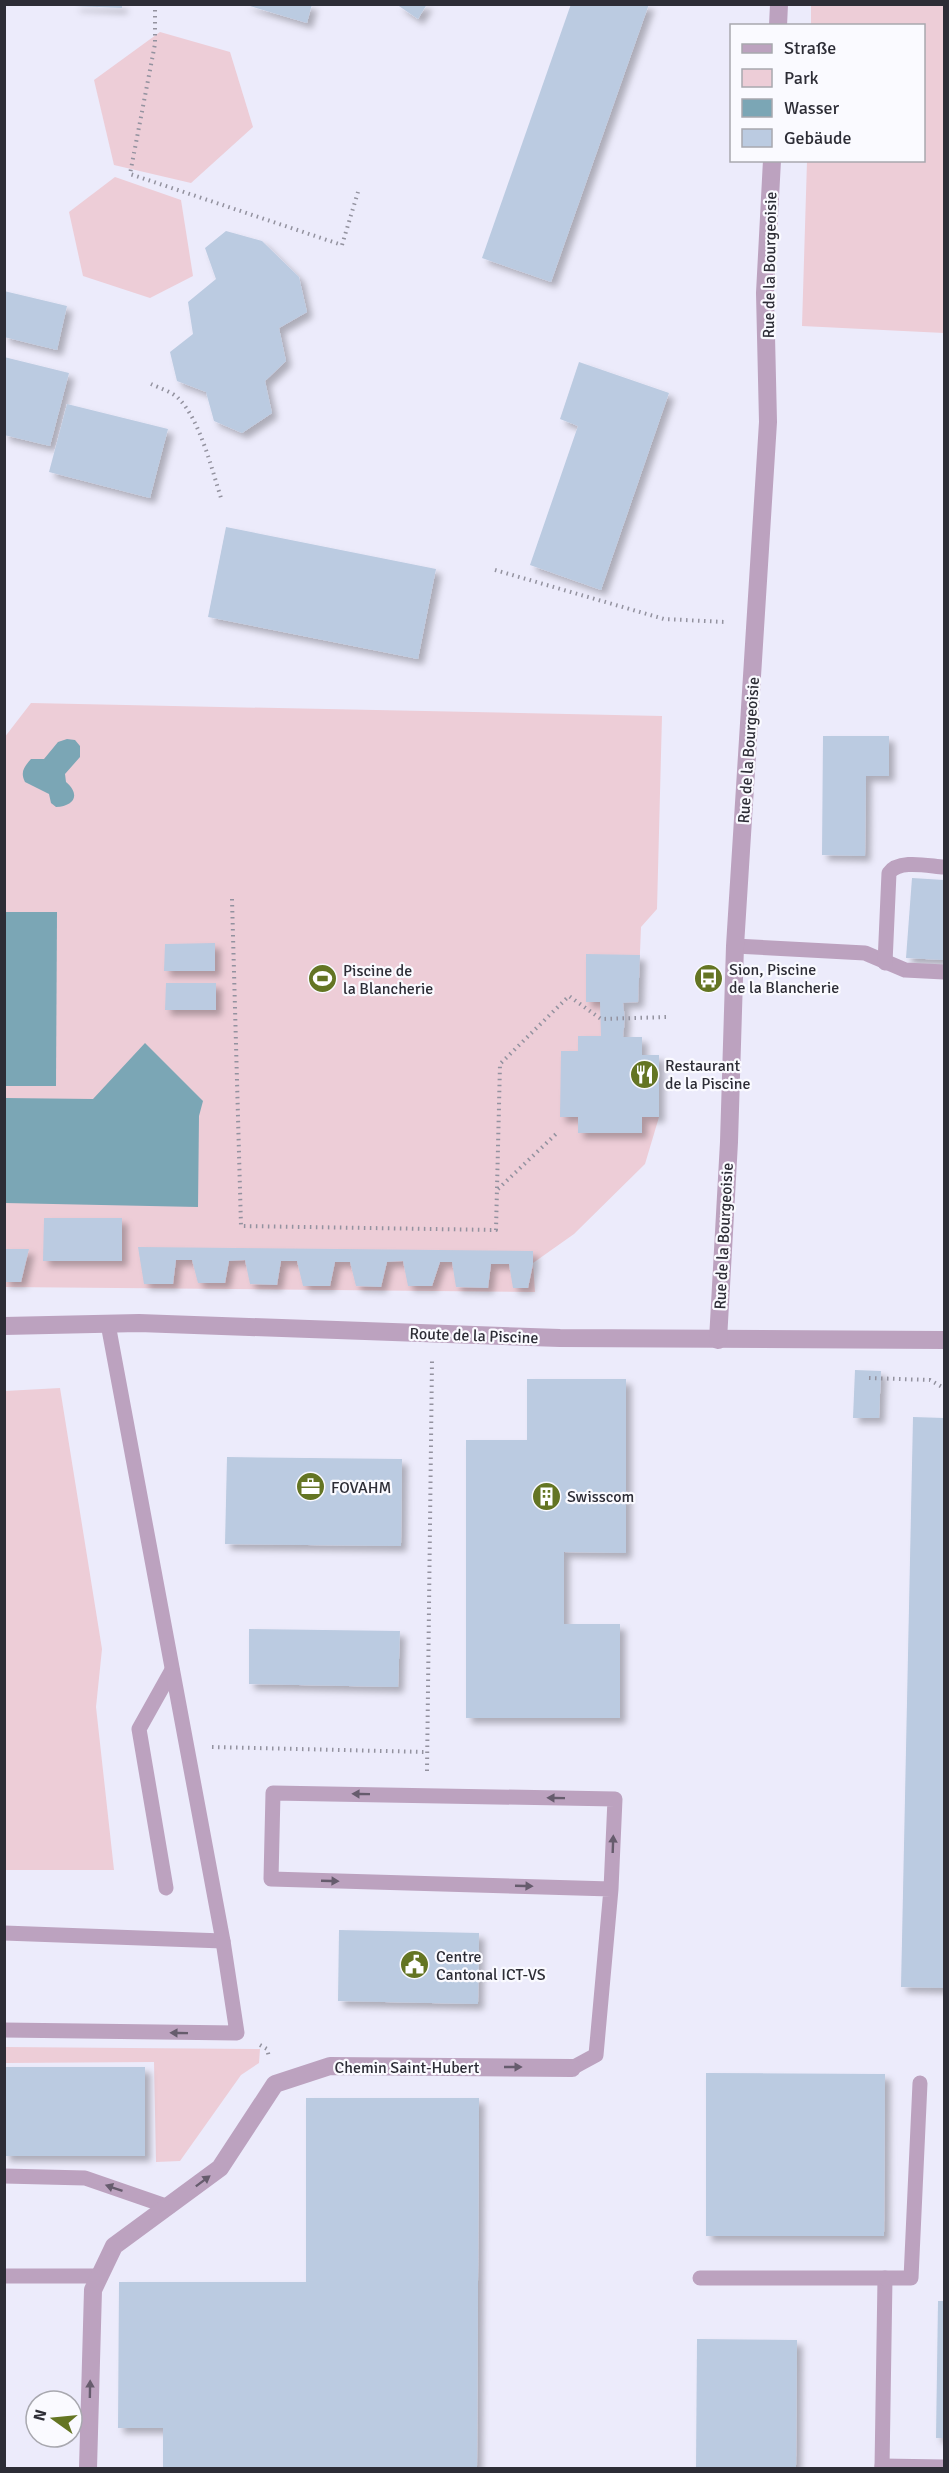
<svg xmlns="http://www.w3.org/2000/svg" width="949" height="2473" viewBox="0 0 949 2473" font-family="Signika,sans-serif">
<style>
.green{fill:#edcdd7}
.water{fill:#7ba6b5}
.building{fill:#bbcbe1;filter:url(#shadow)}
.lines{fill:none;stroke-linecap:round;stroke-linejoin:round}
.path{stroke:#93929f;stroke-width:4;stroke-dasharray:1.5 4.5;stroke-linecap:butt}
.lane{stroke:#bca2bf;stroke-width:15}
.street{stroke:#bca2bf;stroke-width:18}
.oneway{fill:#665c6d}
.labels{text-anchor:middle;stroke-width:4.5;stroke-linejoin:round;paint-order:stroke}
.street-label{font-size:16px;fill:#2d2d36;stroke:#fafaff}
.poi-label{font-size:16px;fill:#2d2d36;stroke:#fafaff;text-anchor:start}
</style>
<defs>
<filter id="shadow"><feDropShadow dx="5.5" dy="5.5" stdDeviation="3" flood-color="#0004"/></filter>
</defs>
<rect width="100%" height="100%" fill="#ecebfb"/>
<g class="green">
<path d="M811,5H944V333L802,326L807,161L924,160V26L811,25Z"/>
<path d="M160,32L230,52L253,127L191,183L114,165L94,80Z"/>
<path d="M115,177L181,200L193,276L150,298L83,276L69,212Z"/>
<path d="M31,703L662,716L657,909L641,927L638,1002L623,1003L625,1019L623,1037H642V1055H659V1117L645,1164L574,1234L533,1263L535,1292L5,1287L4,738Z"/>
<path d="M60,1388L102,1649L96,1707L114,1870H5V1391Z"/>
<path d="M5,2047L260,2049L259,2063L241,2075L180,2161L156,2162L154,2062L5,2063Z"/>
</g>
<g class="water">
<path d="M67,739L75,740L80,746V757L65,774L66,782C81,795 74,806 56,807L51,803L49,794L25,782C20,772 24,767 31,759H44L58,742Z"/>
<path d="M5,912H57L56,1086H5Z"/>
<path d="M145,1043L203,1101L199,1116L198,1207L5,1203V1098L93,1099Z"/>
</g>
<g class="building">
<path d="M74,4H122V8L74,6Z"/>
<path d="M243,4H312L307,23Z"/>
<path d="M396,4H427L418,19Z"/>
<path d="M571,4H649L551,282L482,258Z"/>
<path d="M226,231L262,241L299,277L307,312L279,328L286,361L265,381L272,413L242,433L214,421L206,392L177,381L170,352L193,334L188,302L216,279L205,248Z"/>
<path d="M4,291L67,306L57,350L4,337Z"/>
<path d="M4,357L69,373L50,446L4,435Z"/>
<path d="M579,362L669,393L601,590L530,565L578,426L560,419Z"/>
<path d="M67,404L168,429L150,498L49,472Z"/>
<path d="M226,527L436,569L418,659L208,617Z"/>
<path d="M823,736H889V776H866L865,856L822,855Z"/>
<path d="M912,878L944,880V960L906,958Z"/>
<path d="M215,943V971H164L165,944Z"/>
<path d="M586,954L640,955L638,1002L623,1003L625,1019L623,1037H642V1055H659V1117H642V1133H578V1117H560L561,1051H578V1036H601L600,1002H586Z"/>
<path d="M166,983H216V1010H165Z"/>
<path d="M44,1218H122V1261H43Z"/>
<path d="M138,1247L533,1251V1264L528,1288H513L509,1264H491L488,1288L456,1287L452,1262H440L432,1286H408L403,1261L387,1262L381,1287L356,1286L350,1262H335L330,1286H303L297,1261H281L277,1285L250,1284L245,1260L229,1261L225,1283H198L192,1260H176L173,1284H144Z"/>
<path d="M4,1249H29L21,1282H4Z"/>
<path d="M855,1370L881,1371L879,1418H853Z"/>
<path d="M527,1379H626V1553L564,1552V1624H620V1718H466V1440H527Z"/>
<path d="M913,1417L944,1418V1988L901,1987Z"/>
<path d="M227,1457L402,1459L401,1546L225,1544Z"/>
<path d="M249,1629L400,1631L398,1687L249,1684Z"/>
<path d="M339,1930L479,1933L478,2004L338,2001Z"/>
<rect x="4" y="2067" width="141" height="89"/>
<path d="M706,2073L885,2074L884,2236H706Z"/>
<path d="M306,2098H479L477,2468H163V2428H118L119,2282H306Z"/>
<path d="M938,2301H944V2438H936Z"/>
<path d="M697,2339L797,2340L796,2468H696Z"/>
</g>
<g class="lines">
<g class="path">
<path d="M155,4V44L130,174L342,245L358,192"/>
<path d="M151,384C159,388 173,392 179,399C200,420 212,470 221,498"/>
<path d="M495,570L664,619L725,622"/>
<path d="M232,899L241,1226L496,1230L500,1064L569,996L601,1019L668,1017"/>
<path d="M498,1189L556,1134"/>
<path d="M869,1378L930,1380L944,1388"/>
<path d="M212,1747L427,1752"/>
<path d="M427,1771L432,1361"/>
<path d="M260,2045L267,2049L269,2057"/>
</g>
<g class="lane">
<path d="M735,946L865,953L905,970L944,972"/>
<path d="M885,963L889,873C899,859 928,866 944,867"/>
<path d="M166,1888L139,1729L172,1670"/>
<path d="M4,1933L223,1941"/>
<path d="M4,2030L237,2033L223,1941L108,1324"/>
<path d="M572,2068L596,2055L611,1889L615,1799L273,1793L271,1879L611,1889"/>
<path d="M4,2176L85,2178L169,2207"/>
<path d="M4,2276H100"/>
<path d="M700,2278H885L882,2468"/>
<path d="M885,2278H911L920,2083"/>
<path d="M882,2466L944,2467"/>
</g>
<g class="street">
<path d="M778,26L779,4"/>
<path d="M4,1326L139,1323L560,1338L944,1340"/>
<path d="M718,1340L729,1142L735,946L768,422L765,293L772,160"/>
<path d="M88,2468L93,2290L114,2246L220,2168L275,2084L330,2066L572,2068"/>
</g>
</g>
<defs><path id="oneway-solid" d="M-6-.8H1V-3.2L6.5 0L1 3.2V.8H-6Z" transform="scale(1.5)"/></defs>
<g class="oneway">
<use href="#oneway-solid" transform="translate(361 1794) rotate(-179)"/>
<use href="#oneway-solid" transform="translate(556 1798) rotate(-179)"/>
<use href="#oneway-solid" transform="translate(613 1844) rotate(-88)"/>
<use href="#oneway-solid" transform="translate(330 1881) rotate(2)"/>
<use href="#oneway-solid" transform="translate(524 1886) rotate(2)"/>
<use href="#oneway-solid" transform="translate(179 2033) rotate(-179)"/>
<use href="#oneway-solid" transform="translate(513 2067)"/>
<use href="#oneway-solid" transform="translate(203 2181) rotate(-37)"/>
<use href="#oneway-solid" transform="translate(114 2188) rotate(-161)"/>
<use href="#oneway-solid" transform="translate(90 2389) rotate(-89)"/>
</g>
<defs>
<symbol id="bus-disc" viewBox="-11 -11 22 22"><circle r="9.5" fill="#647523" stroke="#fafaff"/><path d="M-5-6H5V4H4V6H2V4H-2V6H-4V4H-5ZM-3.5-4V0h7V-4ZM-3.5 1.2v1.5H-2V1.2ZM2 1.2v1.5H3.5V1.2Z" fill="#fff"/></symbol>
<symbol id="stadium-disc" viewBox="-11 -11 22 22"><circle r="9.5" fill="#647523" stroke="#fafaff"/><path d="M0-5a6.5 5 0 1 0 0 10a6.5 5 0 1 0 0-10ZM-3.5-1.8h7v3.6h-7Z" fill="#fff"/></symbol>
<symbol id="restaurant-disc" viewBox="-11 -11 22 22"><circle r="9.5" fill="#647523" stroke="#fafaff"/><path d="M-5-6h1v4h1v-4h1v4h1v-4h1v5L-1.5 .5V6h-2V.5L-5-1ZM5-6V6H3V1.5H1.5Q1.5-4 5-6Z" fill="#fff"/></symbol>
<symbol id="office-disc" viewBox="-11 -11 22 22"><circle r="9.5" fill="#647523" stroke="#fafaff"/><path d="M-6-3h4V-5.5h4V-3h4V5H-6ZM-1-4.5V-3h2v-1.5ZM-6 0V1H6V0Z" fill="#fff"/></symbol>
<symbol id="building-disc" viewBox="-11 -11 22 22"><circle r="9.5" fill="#647523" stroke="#fafaff"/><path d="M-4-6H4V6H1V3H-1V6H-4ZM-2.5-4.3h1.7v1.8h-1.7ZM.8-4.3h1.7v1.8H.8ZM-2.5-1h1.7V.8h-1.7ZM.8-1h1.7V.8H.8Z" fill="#fff"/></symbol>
<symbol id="civic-disc" viewBox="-11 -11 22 22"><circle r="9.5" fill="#647523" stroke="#fafaff"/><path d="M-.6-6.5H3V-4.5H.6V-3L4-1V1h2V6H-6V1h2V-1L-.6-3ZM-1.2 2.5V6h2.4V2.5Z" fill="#fff"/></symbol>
</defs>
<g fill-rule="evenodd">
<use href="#bus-disc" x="692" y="962" width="33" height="33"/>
<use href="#stadium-disc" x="306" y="962" width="33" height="33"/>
<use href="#restaurant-disc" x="628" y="1058" width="33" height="33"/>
<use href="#office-disc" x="294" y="1470" width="33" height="33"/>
<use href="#building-disc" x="530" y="1480" width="33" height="33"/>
<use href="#civic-disc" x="398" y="1948" width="33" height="33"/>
</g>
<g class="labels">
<g class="street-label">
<text transform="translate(769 265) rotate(-89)" y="6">Rue de la Bourgeoisie</text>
<text transform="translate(748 750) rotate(-86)" y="6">Rue de la Bourgeoisie</text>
<text transform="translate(723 1236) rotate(-87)" y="6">Rue de la Bourgeoisie</text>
<text transform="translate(474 1335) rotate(2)" y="6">Route de la Piscine</text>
<text x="407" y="2073">Chemin Saint-Hubert</text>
</g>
<g class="poi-label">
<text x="729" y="975">Sion, Piscine<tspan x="729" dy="18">de la Blancherie</tspan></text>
<text x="343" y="976">Piscine de<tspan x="343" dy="18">la Blancherie</tspan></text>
<text x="665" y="1071">Restaurant<tspan x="665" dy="18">de la Piscine</tspan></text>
<text x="331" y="1493">FOVAHM</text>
<text x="567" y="1502">Swisscom</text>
<text x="436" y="1962">Centre<tspan x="436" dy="18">Cantonal ICT-VS</tspan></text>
</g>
</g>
<rect width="949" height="2473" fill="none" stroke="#2d2d36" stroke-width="12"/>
<rect x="730" y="24" width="195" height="138" fill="#fafaff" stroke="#a8a8af" stroke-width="1.5"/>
<rect x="742" y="44" width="30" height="9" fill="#bca2bf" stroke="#a8a8af" stroke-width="1.5"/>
<text x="784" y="54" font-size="18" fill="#2d2d36">Straße</text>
<rect x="742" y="69" width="30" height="18" fill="#edcdd7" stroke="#a8a8af" stroke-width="1.5"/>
<text x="784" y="84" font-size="18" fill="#2d2d36">Park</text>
<rect x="742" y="99" width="30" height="18" fill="#7ba6b5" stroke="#a8a8af" stroke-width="1.5"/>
<text x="784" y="114" font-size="18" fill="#2d2d36">Wasser</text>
<rect x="742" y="129" width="30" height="18" fill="#bbcbe1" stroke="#a8a8af" stroke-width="1.5"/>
<text x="784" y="144" font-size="18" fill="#2d2d36">Gebäude</text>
<g transform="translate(54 2419) rotate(285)"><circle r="28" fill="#fafaff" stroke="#a8a8af" stroke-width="1.5"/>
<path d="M0-4.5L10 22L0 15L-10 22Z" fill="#647523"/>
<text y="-9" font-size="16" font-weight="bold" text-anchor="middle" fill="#2d2d36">N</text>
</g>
</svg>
